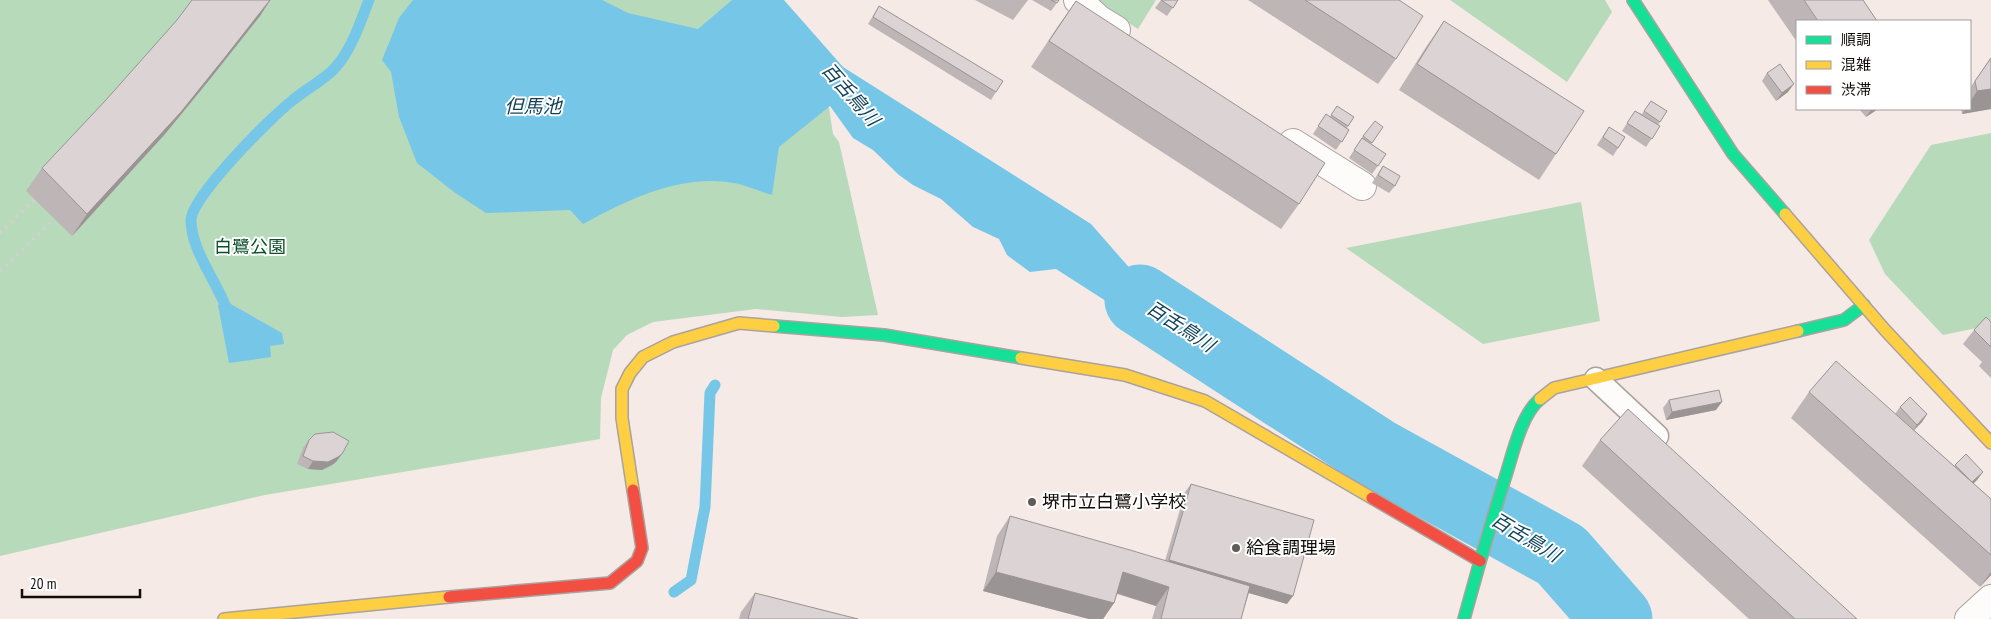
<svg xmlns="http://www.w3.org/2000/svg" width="1991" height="619" viewBox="0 0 1991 619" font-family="'PT Sans Narrow','Noto Sans JP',sans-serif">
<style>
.green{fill:#b7dabb}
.water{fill:#76c6e8}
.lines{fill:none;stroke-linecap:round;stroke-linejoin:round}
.stream{stroke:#76c6e8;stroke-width:11}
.river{stroke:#76c6e8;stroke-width:71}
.lane-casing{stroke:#aaa29e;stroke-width:25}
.street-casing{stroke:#aaa29e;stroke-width:30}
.fast-casing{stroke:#aaa29e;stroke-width:14}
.slow-casing{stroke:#aaa29e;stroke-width:14}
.jam-casing{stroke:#aaa29e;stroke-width:14}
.lane{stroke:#fefcfb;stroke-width:22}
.street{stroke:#fefcfb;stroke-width:28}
.fast{stroke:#16e098;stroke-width:11}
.slow{stroke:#ffcf43;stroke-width:11}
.jam{stroke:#f24e42;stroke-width:11}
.rail{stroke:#d3d0cf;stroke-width:4;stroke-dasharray:2.5 5;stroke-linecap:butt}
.wall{fill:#bdb5b6}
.shaded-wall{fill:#9a9494}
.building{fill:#dcd3d4;stroke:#9a9494}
.poi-dot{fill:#615a56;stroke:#fff;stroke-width:2}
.labels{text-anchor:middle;stroke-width:4;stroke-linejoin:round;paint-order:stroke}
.park-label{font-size:18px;fill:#0b5028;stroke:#fff}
.poi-label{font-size:18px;fill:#120c09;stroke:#fff;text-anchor:start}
.water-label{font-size:19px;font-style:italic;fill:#124358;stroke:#fff}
</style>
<rect width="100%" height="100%" fill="#f5eae5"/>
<g class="green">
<path d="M0,0H751L829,108L833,134L839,142L878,315L842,317L756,309L653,322L627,335L613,350L601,398L600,439L265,495L0,556Z"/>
<path d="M1093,0H1156L1138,29Z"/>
<path d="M1450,0H1605L1612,12L1567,82Z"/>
<path d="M1991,133V325L1943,335L1885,274L1869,240L1931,145Z"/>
<path d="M1581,202L1600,321L1483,344L1346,248Z"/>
</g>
<g class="water">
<path d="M413,0H602L628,13L698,29L732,0H784L843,67L1091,224L1148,289L1226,348L1218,360L1192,345L1134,319L1056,269L1030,272L1007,255L999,239L973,227L941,199L913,185L899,175L873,150L853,138L830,106L779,147L772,195C761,192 750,187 739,184C684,172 631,198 583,224L570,210L486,213L454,192L417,163L399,117L391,72L382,60L399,18Z"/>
<path d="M229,303L282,333L284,344L270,346L271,357L229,363L218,305Z"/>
</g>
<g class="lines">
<g class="stream">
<path d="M230,318C221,286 191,253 191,220C191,197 272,116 293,100C306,89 324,80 335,68C352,49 360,23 369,0"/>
<path d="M674,592L691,580L705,507L710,393L715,385"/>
</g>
<path class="river" d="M1140,300L1376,453L1561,555L1617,619"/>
<defs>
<path id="lane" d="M1596,379L1657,436"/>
<g id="street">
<path d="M1078,0L1098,19L1116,30"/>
<path d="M1293,143L1362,186"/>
<path d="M1969,619L1991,599"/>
</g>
<g id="fast">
<path d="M1633,0L1733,154L1785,214"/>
<path d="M774,326L884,335L1021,358"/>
<path d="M1798,331L1844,320L1864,305"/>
<path d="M1464,619C1477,571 1491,523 1506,475C1513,453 1521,415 1540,399"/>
</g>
<g id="slow">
<path d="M1785,214L1885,330L1991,443"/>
<path d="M1021,358L1125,375L1205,401L1372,498"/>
<path d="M1540,399L1554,388L1798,331"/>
<path d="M633,490L622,418V389L630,373L643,357L673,342L739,323L774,326"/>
<path d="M224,619L449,597"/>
</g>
<g id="jam">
<path d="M1372,498L1480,561"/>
<path d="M449,597L610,583L637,561L642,548L633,490"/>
</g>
</defs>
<use href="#lane" class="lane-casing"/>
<use href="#street" class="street-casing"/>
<use href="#fast" class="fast-casing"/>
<use href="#slow" class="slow-casing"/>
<use href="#jam" class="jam-casing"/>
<use href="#lane" class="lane"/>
<use href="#street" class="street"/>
<use href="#fast" class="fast"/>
<use href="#slow" class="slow"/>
<use href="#jam" class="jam"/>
<g class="rail">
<path d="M0,233L35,199"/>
<path d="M0,271L54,219"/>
</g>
</g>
<g class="wall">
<path d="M192,0H271L260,16L210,79L165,134L72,236L26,191L42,168L105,101L177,20Z"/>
<path d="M975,0H1028L1013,20Z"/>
<path d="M1032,0H1059L1051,11Z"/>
<path d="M1161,0H1178L1167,16L1155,8Z"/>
<path d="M1248,0H1399L1396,59L1378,84Z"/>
<path d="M1768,0H1863L1877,21H1797V42Z"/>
<path d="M1076,1L1299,204L1281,229L1031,67L1058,26Z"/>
<path d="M879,6L996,92L991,100L868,24Z"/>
<path d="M1444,21L1556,154L1539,180L1399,90L1426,47Z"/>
<path d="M1991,57V109L1962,114L1961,109H1970V88Z"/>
<path d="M1767,73L1788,92L1776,101L1762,81Z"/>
<path d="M1651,101L1667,111L1658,125L1660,126L1646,147L1622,131L1635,111L1642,114Z"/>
<path d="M1337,106L1354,117L1347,128L1349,130L1336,150L1313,134L1326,114L1330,117Z"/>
<path d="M1859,109H1878L1866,117Z"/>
<path d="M1383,127L1371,144L1386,154L1372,174L1349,158L1363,136Z"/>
<path d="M1609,127L1625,137L1613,156L1597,145Z"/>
<path d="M1383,166L1395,186L1389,193L1372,183Z"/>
<path d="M1991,322V378L1979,366L1982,362L1963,344L1974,330Z"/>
<path d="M1809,392L1895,414L1900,407L1927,414L1922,422L1914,430L1954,466L1955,465L1983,472L1977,480L1973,483L1991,499V575L1980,587L1791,418Z"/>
<path d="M1669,400L1716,410L1666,420L1663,408Z"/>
<path d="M309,440L342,454L336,462L332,465L322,470L308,469L297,464L303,448Z"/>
<path d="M1600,440L1857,619H1749L1582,466Z"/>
<path d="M1191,484L1287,604L1249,593L1241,619H1152L1156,606L1117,594L1114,603L1103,619H1089L983,591L997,536L1010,516L1165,561L1185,492Z"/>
<path d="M755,593L858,619H739L741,612Z"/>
</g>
<g class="shaded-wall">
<path d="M270,0L260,16L210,79L165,134L72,236L87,214Z"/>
<path d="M1794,84L1788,92L1776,101L1782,93Z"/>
<path d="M1991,89V109L1962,114L1965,109H1970V102L1977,91Z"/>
<path d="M1872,109H1878L1866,117L1871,110Z"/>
<path d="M1722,402L1716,410L1666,420L1672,412Z"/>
<path d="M1927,414L1922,422L1911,433L1917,425Z"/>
<path d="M342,454L336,462L332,465L322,470L308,469L313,461Z"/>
<path d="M1983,472L1977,480L1967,490L1972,482Z"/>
<path d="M1169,560L1293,596L1287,604L1163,568Z"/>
<path d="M996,572L1114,603L1103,619H1089L983,591Z"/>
<path d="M1123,572L1169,587L1156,606L1110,591Z"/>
<path d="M1991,572V575L1980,587Z"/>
</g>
<g class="building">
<path d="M192,0H270L226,56L181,112L87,214L42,168L105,101L177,20Z"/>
<path d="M1051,0H1059L1057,3Z"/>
<path d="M1161,0H1178L1173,8Z"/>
<path d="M1305,0H1399L1423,16L1396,59Z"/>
<path d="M1804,0H1863L1877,21H1818Z"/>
<path d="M1076,1L1325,163L1299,204L1049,41Z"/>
<path d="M879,6L1003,81L996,92L873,17Z"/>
<path d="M1444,21L1584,111L1556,154L1417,64Z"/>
<path d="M1991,58V89L1977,91L1975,81Z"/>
<path d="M1780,64L1794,84L1782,93L1767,73Z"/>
<path d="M1651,101L1667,111L1660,122L1644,111Z"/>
<path d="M1337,106L1354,117L1348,126L1331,115Z"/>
<path d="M1635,111L1660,126L1652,139L1627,123Z"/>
<path d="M1326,114L1349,130L1342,142L1318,126Z"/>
<path d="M1375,121L1383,127L1372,143L1363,136Z"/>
<path d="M1609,127L1625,137L1618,148L1603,137Z"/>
<path d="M1362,138L1386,154L1378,166L1354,150Z"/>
<path d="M1383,166L1400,176L1395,186L1378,175Z"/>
<path d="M1986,317L1991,322V347L1974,330Z"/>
<path d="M1836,361L1991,499V555L1809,392Z"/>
<path d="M1719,390L1722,402L1672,412L1669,400Z"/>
<path d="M1910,397L1927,414L1917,425L1900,407Z"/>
<path d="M1628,409L1857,619H1795L1600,440Z"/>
<path d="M333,432L349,441L342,454L338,457L328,462L313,461L303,456L309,440L315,434Z"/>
<path d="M1966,454L1983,472L1972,482L1955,465Z"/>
<path d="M1191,484L1314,520L1293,596L1169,560Z"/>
<path d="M1010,516L1130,550L1250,586L1241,619H1161L1169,587L1123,572L1114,603L996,572Z"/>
<path d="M755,593L858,619H748Z"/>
</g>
<g class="poi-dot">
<circle cx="1032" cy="502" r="5"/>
<circle cx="1236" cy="548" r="5"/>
</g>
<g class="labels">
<g class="park-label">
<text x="250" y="253">白鷺公園</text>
</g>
<g class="poi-label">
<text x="1042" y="508">堺市立白鷺小学校</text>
<text x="1246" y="554">給食調理場</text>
</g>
<g class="water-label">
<text transform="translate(851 94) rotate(49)" y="7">百舌鳥川</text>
<text x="533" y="113">但馬池</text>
<text transform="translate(1181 326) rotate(33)" y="7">百舌鳥川</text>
<text transform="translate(1526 537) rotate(31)" y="7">百舌鳥川</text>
</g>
</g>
<rect x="1796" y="20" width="175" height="90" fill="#ffffff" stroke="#a09e9d"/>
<rect x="1806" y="36" width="25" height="8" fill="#16e098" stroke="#a09e9d"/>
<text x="1841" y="45" font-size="15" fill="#120c09">順調</text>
<rect x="1806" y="61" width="25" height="8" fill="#ffcf43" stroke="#a09e9d"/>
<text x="1841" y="70" font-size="15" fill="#120c09">混雑</text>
<rect x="1806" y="86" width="25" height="8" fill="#f24e42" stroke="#a09e9d"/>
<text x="1841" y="95" font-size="15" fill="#120c09">渋滞</text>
<path d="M22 589v8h118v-8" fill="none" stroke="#120c09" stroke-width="2.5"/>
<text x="30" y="589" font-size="15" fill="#120c09" stroke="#ffffff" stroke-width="4" paint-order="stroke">20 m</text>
</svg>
